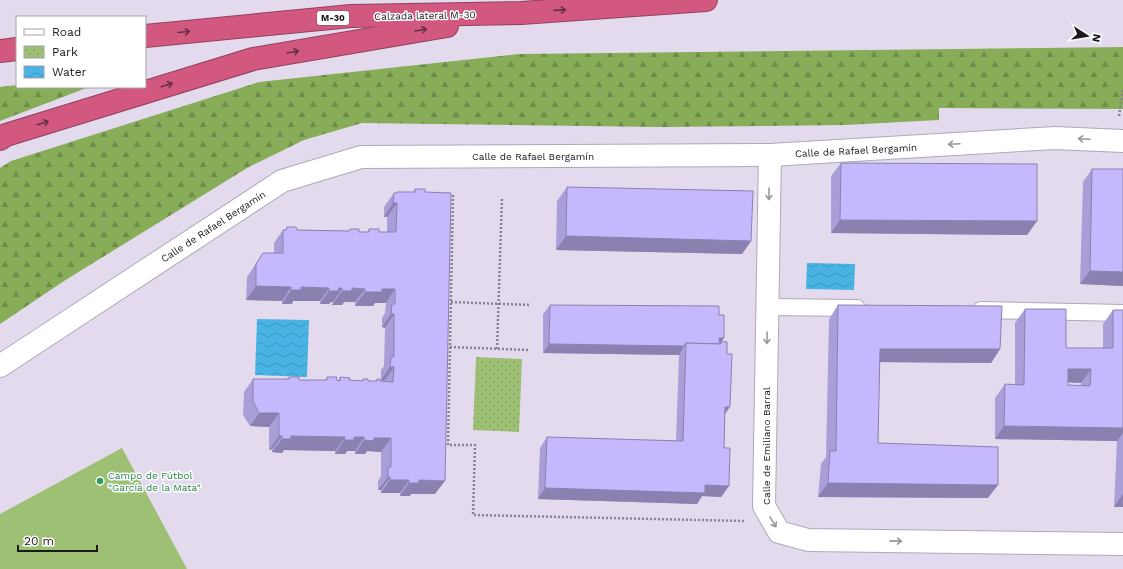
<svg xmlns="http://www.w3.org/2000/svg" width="1123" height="569" viewBox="0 0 1123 569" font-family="'Work Sans',sans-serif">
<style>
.grass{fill:#9dc074}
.forest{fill:url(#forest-firs)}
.park{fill:url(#park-dots)}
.water{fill:url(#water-waves)}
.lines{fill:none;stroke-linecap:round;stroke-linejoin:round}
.pedestrian-casing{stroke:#afa8b9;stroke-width:18}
.minor-casing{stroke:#afa8b9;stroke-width:24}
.motorway-casing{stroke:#92415d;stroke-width:24}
.path{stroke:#87828e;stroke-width:2.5;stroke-dasharray:2 2;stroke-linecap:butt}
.pedestrian{stroke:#fff;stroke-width:16}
.minor{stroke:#fff;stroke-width:22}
.motorway{stroke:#d25880;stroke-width:22}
.wall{fill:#aa9ed9;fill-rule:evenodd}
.shaded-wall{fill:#8b81b0}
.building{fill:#c6b8fc;stroke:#8b81b0;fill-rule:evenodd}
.oneway{stroke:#643145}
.oneway2{stroke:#989799}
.leisure-dot{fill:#2e9e5b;stroke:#fff;stroke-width:1.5}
.labels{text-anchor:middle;stroke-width:3;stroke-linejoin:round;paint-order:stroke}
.shield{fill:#fff;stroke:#5f5d61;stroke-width:1}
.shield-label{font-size:9px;font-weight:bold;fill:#1a171d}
.street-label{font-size:10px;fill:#1a171d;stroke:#fff}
.leisure-label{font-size:10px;fill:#27864d;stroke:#fff;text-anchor:start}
</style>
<defs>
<pattern id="forest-firs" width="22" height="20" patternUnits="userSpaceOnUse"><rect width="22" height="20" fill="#88ad59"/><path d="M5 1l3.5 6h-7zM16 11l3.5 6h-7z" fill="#6e8c49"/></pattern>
<pattern id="park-dots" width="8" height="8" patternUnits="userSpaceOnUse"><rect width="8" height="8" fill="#9dc074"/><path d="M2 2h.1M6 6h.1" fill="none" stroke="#87a464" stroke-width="1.8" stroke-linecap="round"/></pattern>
<pattern id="water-waves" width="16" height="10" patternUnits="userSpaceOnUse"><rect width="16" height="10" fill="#49b3e4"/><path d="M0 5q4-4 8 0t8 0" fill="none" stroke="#3f99c3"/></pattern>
</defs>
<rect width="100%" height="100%" fill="#e3dbed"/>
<path class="grass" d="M122,448L187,569H0V514Z"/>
<g class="forest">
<path d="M1123,47V109L939,108V120L845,125L661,127L362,123L304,140L247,168L64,281L0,324V168L11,161L259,82L519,54Z"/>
<path d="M17,85V87H89L0,121V87Z"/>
</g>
<path class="park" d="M476,357L522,359L519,432L473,430Z"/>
<g class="water">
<path d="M807,263L855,264L854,290L806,289Z"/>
<path d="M257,319L309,320L307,377L255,375Z"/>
</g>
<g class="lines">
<defs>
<g id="pedestrian">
<path d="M768,307L857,308"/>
<path d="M981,310L1123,313"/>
</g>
<g id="minor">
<path d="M770,155L764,506L779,532L808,540L1123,544"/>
<path d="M0,366L282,181L361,157L770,155L1055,138L1123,141"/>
</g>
<g id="motorway">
<path d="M145,36L351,16L521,13L706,0"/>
<path d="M0,51L17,49"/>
<path d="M0,139L6,135L253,59L447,26"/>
</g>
</defs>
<use href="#pedestrian" class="pedestrian-casing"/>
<use href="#minor" class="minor-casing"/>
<use href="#motorway" class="motorway-casing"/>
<g class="path">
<path d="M1119,116L1123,89"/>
<path d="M453,195L448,445H475L473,515L744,521"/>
<path d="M451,302L531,305"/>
<path d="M450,347L529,350"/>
<path d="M497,349L502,197"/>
</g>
<use href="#pedestrian" class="pedestrian"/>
<use href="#minor" class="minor"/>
<use href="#motorway" class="motorway"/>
</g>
<g class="wall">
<path d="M841,163L1037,221L1027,235L831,233V176Z"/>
<path d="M1092,169L1123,286L1080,284L1083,182Z"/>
<path d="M567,187L751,241L742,254L556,250L557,201Z"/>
<path d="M415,189L435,494H411L410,496H400V493H381V490H378V481L381,476V452L367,451L365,454H355V451H347L345,454H335V451L284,450L282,453L272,452V449L269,450V427L250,426L243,415L244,392L253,379H287L289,377L299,380H325L327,377L338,381L340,377L349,380L362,381L363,379L368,381H375L377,379L380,381H384L381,380V370L384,366L385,328L382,327V318L385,313L386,303H375L373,306H355V302H344L342,305H332L333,302H331L329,304H320V301H293L292,304H282V301L246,300L247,277L263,253H274V243L283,230H285L287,227L297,230L348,231L350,229L359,232H367L369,229L379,232H387V217H384V207L394,193H396L397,192H413Z"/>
<path d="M550,305L719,315L722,341L725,414L724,448L729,486L721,497L702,496L697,504L538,499L540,448L547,437L676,441L679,355L543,353V314Z"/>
<path d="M838,305L1000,349L991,363L880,362L878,443L988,498L818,497L821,464L826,457L829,319Z"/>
<path d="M1025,309L1066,348H1103V324L1113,310H1123V507H1114L1117,441L995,439V398L1005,384H1015V323ZM1068,382L1081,383V386L1068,385Z"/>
</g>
<g class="shaded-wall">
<path d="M393,203H397L387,217H384Z"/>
<path d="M840,220L1037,221L1027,235L831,233Z"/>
<path d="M566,236L751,241L742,254L556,250Z"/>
<path d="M1090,271L1123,272V286L1080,284Z"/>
<path d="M256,286L291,287L282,301L246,300Z"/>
<path d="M301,287L329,288L320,301H293L292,304H282L291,290Z"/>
<path d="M339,288H342L333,302H331L329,304H320L329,291Z"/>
<path d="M352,288L365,289L355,302H344L342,305H332L342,291Z"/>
<path d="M382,289H395L386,303H375L373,306H355L365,292Z"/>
<path d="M391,314H394L385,328L382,327Z"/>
<path d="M719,338H724L718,346Z"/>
<path d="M549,344L684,346L679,355L543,353Z"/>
<path d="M880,349H1000L991,363L870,362Z"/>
<path d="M390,367H394L384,381L381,380Z"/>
<path d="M1068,369H1091L1081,383L1058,382Z"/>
<path d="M725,407H730L722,418Z"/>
<path d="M259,413H279L269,427L250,426Z"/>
<path d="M1004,426L1123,428V433L1117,441L995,439Z"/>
<path d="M279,436H282L272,449L269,450Z"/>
<path d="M291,436L345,437L335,451L284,450L282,453L272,452L282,439Z"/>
<path d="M354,437H364L355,451H347L345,454H335L344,440Z"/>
<path d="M374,438H391L381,452L367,451L365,454H355L364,440Z"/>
<path d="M388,477H390L381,490H378Z"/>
<path d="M390,480H409L400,493H381Z"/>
<path d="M419,480L445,481L435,494H411L410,496H400L409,483Z"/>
<path d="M828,483L998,485L988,498L818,497Z"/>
<path d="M705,485L729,486L721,497L702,496L697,504L538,499L545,488Z"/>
<path d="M1123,494V507H1114Z"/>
</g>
<g class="building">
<path d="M841,163L1037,164V221L840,220Z"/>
<path d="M1092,169H1123V272L1090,271Z"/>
<path d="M567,187L753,191L751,241L566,236Z"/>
<path d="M415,189H425V192L451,193L445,481L419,480V483H409V480H390V477H388V467H391V438H374V441L364,440V437H354V440H344L345,437L291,436V439H282V436H279V413H259L253,401V379H289V377H299V380H327V377H337L336,380L340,381V377L350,378L349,380L363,381V379H368V381H377V379H380V381L393,382L394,367H390L391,357H394V314H391L392,304H395V289H382V292H365V289L352,288V291H342V288H339L338,291H329V288L301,287V290H291V287L256,286V264L263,253H283V230H286L287,227H296L297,230L349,231L350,229H359V232H369V229H379V232H396L397,203H393L394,193H397V192H415Z"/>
<path d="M550,305L719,306V315H724V338H719L720,344L686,343L684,346L549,344Z"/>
<path d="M838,305L1002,306L1000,349H880L878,443L998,447V485L828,483L830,451H836Z"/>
<path d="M1025,309H1066V348H1113V310H1123V428L1004,426L1005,384L1024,385ZM1068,369H1091L1090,386L1068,385Z"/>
<path d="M721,341L727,342V354H732L730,407H725L724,448H730L729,486L705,485V493L545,488L547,437L683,441L686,343L721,344Z"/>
</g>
<defs><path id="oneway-shaft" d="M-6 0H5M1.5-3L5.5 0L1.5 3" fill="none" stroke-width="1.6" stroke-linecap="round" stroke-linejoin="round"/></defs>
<g class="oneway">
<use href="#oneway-shaft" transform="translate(560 10) rotate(-4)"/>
<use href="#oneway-shaft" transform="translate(421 30) rotate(-10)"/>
<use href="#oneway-shaft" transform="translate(184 32) rotate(-5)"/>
<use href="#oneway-shaft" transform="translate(293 52) rotate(-10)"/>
<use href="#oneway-shaft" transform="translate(167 85) rotate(-17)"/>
<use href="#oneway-shaft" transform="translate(43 123) rotate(-17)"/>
</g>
<g class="oneway2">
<use href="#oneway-shaft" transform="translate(1084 139) rotate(-177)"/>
<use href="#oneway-shaft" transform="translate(954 144) rotate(177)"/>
<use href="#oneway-shaft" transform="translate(769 194) rotate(91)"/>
<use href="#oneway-shaft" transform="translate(767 338) rotate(91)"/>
<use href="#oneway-shaft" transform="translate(773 522) rotate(59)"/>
<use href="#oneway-shaft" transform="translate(896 541) rotate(1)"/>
</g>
<circle class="leisure-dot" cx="100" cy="481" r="4"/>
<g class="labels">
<rect class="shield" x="317" y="11" width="32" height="14" rx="3"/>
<g class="shield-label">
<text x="333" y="21">M-30</text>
</g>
<g class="street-label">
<text transform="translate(425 15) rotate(-1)" y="4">Calzada lateral M-30</text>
<text transform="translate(856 150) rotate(-3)" y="4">Calle de Rafael Bergamín</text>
<text x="533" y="160">Calle de Rafael Bergamín</text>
<text transform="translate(213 226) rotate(-33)" y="4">Calle de Rafael Bergamín</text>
<text transform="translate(766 446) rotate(-90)" y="4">Calle de Emiliano Barral</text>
</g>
<g class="leisure-label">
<text x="108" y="479">Campo de Fútbol<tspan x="108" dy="12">"García de la Mata"</tspan></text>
</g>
</g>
<rect x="16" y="16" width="130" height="72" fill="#ffffff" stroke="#a3a2a5"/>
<rect x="24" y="29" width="20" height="6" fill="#ffffff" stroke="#a3a2a5"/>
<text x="52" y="36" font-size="12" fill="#1a171d">Road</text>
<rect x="24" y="46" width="20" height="12" fill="url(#park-dots)" stroke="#a3a2a5"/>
<text x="52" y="56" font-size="12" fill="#1a171d">Park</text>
<rect x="24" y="66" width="20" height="12" fill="url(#water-waves)" stroke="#a3a2a5"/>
<text x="52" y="76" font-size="12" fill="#1a171d">Water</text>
<g transform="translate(1087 36) rotate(102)" stroke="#ffffff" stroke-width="3" paint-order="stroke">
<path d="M0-3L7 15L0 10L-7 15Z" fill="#1a171d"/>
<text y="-6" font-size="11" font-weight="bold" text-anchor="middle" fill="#1a171d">N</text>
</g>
<path d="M18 545v6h79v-6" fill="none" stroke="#1a171d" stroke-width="2"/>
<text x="24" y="545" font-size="12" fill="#1a171d" stroke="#ffffff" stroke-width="3" paint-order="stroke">20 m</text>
</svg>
